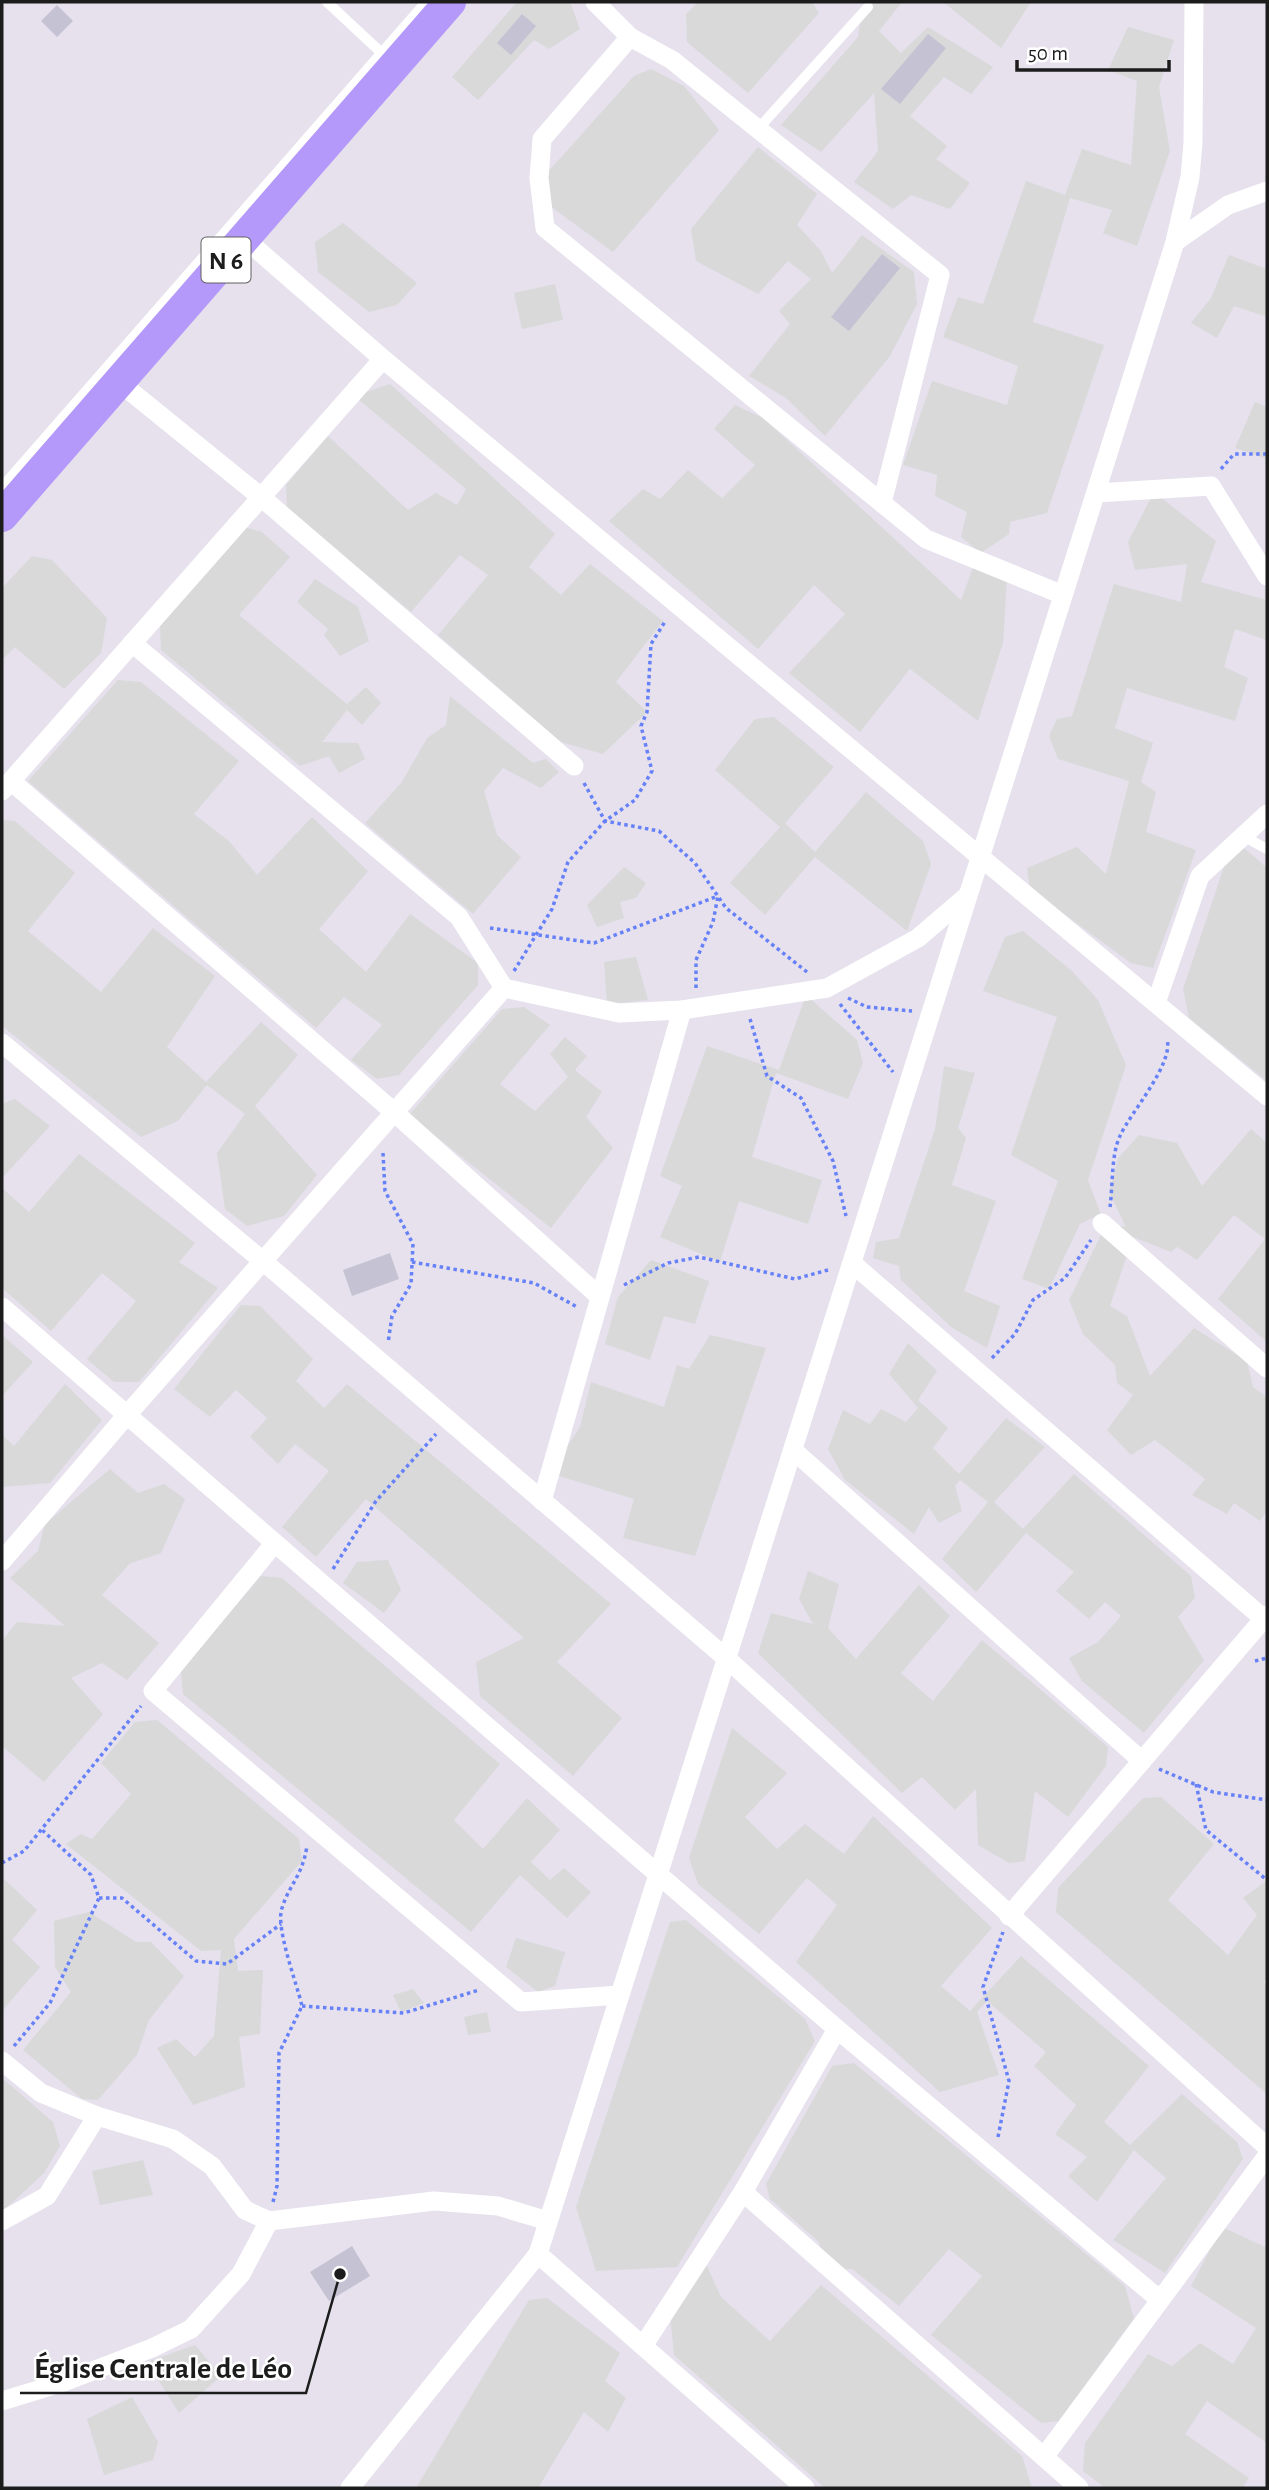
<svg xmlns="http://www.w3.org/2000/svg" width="1269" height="2490" viewBox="0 0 1269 2490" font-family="'Alegreya Sans',sans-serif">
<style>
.residential{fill:#d9d9da}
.building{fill:#c5c2d3}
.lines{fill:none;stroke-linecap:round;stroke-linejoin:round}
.path{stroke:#6781f8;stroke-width:3.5;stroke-dasharray:3.5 3.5;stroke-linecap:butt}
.lane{stroke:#fff;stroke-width:10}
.street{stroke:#fff;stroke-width:19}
.primary{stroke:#b599fa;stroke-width:32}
.labels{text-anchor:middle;stroke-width:5;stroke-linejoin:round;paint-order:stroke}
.shield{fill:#fff;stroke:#606060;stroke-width:2}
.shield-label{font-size:26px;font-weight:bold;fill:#1c1c1c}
.leader{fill:none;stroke:#1c1c1c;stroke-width:2.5}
.callout-dot{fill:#1c1c1c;stroke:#fff;stroke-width:2.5}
.callout-label{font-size:30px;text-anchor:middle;font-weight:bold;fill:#1c1c1c;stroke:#fff;stroke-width:5;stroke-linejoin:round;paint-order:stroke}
</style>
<rect width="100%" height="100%" fill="#e6e1ed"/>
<g class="residential">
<path d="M517,2H570L580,29L549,49L534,40L478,100L452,77Z"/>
<path d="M698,2H812L819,13L748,93L687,42L686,14Z"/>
<path d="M868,2H902L879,31L901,53L928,27L993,67L971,94L944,77L910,116L947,146L936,159L970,183L950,209L911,195L893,209L854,182L878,151L874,93L821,152L781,125L858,37L862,9Z"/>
<path d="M943,2H1031L1001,48Z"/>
<path d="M1128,27L1174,40L1159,87L1170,151L1137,246L1103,233L1112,210L1070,198L1033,322L1104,345L1047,513L1010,522L1009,534L981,553L961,537L967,512L935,496L937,475L903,465L932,381L1007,405L1018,366L943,337L958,297L983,304L1026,181L1065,195L1082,149L1131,165L1137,81L1108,70Z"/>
<path d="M651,69L684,86L719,130L613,252L546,203V174L634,76Z"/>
<path d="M758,147L817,194L797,225L821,251L832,273L862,235L914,272L917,304L890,356L825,436L786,398L749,376L790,324L779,311L811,279L788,261L758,294L696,261L691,229Z"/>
<path d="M343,223L417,283L397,305L369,312L318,272L315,242Z"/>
<path d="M1229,255L1267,269V317L1234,306L1217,338L1191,323L1211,298Z"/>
<path d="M555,284L563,320L522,329L514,293Z"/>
<path d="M390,384L555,534L529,567L561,595L590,564L663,621L616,682L647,712L603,754L561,742L438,635L488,575L460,555L411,612L287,508L286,485L328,436L408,510L436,493L457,505L466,489L359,400L366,392Z"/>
<path d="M1255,402L1267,407V459L1235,448Z"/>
<path d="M735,405L763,418L961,600L974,565L1007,578L1003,643L978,721L910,669L860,732L789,673L845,614L814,585L758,649L609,521L643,489L660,499L688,470L722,498L755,465L714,429Z"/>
<path d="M1154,492L1216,541L1201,582L1267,600V633L1266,640L1235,629L1224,667L1248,678L1235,721L1127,688L1115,728L1153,743L1141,782L1156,792L1146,832L1196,850L1153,968L1131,963L1030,889L1027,868L1077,847L1106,874L1129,781L1058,759L1049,736L1057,719L1072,716L1114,584L1181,602L1187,564L1135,570L1128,542Z"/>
<path d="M233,524L262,532L290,557L239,615L347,704L366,687L381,703L362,725L347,710L322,742L358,743L365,759L339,773L329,756L300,766L161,650L160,626L230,547Z"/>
<path d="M32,556L52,560L107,618L101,653L64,689L15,647L2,660V588Z"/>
<path d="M315,579L358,607L369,641L340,656L324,635L328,629L297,602Z"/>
<path d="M118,680L141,682L239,761L194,814L229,841L257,875L312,817L368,871L319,929L366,972L410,914L478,963V985L399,1075L377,1079L351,1060L382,1025L344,997L316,1028L28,781Z"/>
<path d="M450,696L533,763L546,759L559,772L541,788L503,768L484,791L497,835L521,857L473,914L365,823L402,782L427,738L446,725Z"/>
<path d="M774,717L834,767L785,823L815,852L866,792L923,841L931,864L907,931L815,857L765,915L730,883L780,827L715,770L755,719Z"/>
<path d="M2,820L15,821L75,873L28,931L101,992L153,928L215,976L167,1047L206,1082L261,1022L298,1055L255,1106L317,1175L284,1216L247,1226L225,1209L217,1153L245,1114L207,1085L178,1121L141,1137L2,1026Z"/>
<path d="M1244,848L1267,868V1081L1189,1018L1183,989L1229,852Z"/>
<path d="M624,867L646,883L636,898L620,902L624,918L597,927L587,905Z"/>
<path d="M1023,931L1072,971L1098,1000L1126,1065L1088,1180L1104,1223L1126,1227L1109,1192L1118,1158L1139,1135L1177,1143L1202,1186L1251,1129L1267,1143V1342L1218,1299L1265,1239L1234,1215L1197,1260L1177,1247L1171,1252L1133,1237L1110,1306L1127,1316L1150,1376L1194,1328L1247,1361L1253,1387L1267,1397V1511L1260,1521L1234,1503L1227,1514L1192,1495L1205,1479L1155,1440L1131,1455L1107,1430L1133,1395L1117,1383L1115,1365L1083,1334L1069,1300L1101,1235L1094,1217L1080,1224L1049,1289L1022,1279L1058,1181L1011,1155L1057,1017L983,991L1005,937Z"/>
<path d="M636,957L648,1000L607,1004L604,962Z"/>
<path d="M806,995L857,1040L863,1063L848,1099L776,1073L752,1157L822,1180L808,1224L739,1201L720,1262L660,1237L682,1186L660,1176L707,1046L779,1070Z"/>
<path d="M524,1007L550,1025L500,1084L535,1111L568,1077L550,1054L565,1037L587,1056L575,1070L602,1092L586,1117L613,1148L551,1228L409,1115L502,1009Z"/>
<path d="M944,1066L975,1073L958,1128L966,1138L952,1185L996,1201L964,1291L1000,1306L987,1348L951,1327L901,1280L899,1266L873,1258L876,1242L899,1238L935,1129Z"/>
<path d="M15,1099L50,1126L2,1178V1104Z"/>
<path d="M79,1154L195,1243L179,1262L218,1288L139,1382H114L87,1359L136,1301L102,1273L51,1331L2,1288V1188L29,1212Z"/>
<path d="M651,1260L709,1281L695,1324L664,1316L650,1360L605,1344L618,1297Z"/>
<path d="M241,1305L260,1306L313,1359L296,1381L324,1408L347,1384L611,1604L557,1662L622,1718L573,1776L480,1696L476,1662L524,1638L366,1499L316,1557L282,1527L329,1471L295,1444L278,1464L250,1437L267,1418L236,1390L210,1417L174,1389Z"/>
<path d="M2,1335L33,1362L2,1396Z"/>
<path d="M710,1335L766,1348L695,1556L623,1538L634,1499L556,1475L565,1450L580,1427L591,1382L664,1407L677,1365L689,1369Z"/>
<path d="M908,1343L937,1371L918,1400L948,1428L933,1448L959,1474L1006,1418L1045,1447L994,1502L1023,1529L1074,1474L1191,1576L1195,1598L1178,1617L1204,1660L1144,1733L1082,1681L1069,1658L1098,1642L1121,1616L1105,1602L1089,1619L1056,1591L1074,1572L1026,1533L976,1592L942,1559L988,1502L960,1480L955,1486L962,1511L939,1523L929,1507L914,1534L845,1480L828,1449L843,1410L870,1424L881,1409L906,1422L918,1408L889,1374Z"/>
<path d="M65,1384L102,1420L50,1483L2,1487V1435L14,1446Z"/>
<path d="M110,1469L138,1493L164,1484L185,1499L161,1553L129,1564L102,1595L159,1643L127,1680L102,1663L71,1678L103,1714L44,1782L2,1746V1641L17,1622L65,1626L10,1578L38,1551L45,1524Z"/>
<path d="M388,1560L401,1590L384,1613L343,1583L357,1562Z"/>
<path d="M808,1571L839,1584L828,1628L856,1659L919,1585L950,1616L901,1673L933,1701L982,1640L1108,1747L1106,1766L1068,1817L1035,1791L1025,1861L1009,1863L978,1845L976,1789L955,1810L922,1777L902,1793L758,1653L771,1613L813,1624L799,1599Z"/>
<path d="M261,1576L282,1578L500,1764L454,1820L483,1849L527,1798L560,1830L531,1862L550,1880L564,1868L591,1892L567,1918L520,1875L471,1932L183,1694L181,1670Z"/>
<path d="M157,1720L299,1839L302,1861L234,1939L238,1971L263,1970L260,2034L239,2037L245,2087L193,2105L157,2048L176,2039L195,2057L214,2036L221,1950L201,1951L66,1844L81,1834L92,1839L131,1794L101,1763L135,1722Z"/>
<path d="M732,1728L787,1773L745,1817L777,1849L805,1824L844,1854L873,1816L992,1928L941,1986L970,2011L1021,1956L1149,2066L1104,2122L1130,2145L1182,2094L1237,2142L1243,2159L1165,2273L1113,2240L1166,2178L1134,2150L1097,2202L1068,2176L1087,2157L1055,2134L1076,2105L1034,2066L1046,2052L987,2001L977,2012L999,2075L940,2092L796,1962L837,1905L807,1878L759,1934L698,1884L689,1858Z"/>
<path d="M1161,1797L1214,1844L1168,1900L1228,1955L1257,1915L1243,1898L1266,1881L1267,1883V1977L1264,1982L1267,1985V2094L1056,1912L1058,1888L1143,1798Z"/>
<path d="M4,1879L37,1910L12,1940L40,1967L2,2011Z"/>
<path d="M89,1912L136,1942H151L184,1976L149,2020L137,2055L98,2100L82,2099L23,2050L71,1992L55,1967L54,1921Z"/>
<path d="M686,1920L805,2019L815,2041L677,2267L596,2271L576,2207L670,1922Z"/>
<path d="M516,1938L565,1952L555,1986L538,1992L506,1967Z"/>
<path d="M413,1989L424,2003L401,2012L393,1995Z"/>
<path d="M487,2012L491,2032L468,2035L464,2017Z"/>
<path d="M854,2063L1125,2286L1134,2318L1059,2421L1041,2423L931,2335L982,2276L949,2249L899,2306L852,2269L826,2270L819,2242L770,2199L766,2184L832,2066Z"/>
<path d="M2,2078L53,2122L60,2146L44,2173L2,2212Z"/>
<path d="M143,2160L153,2195L100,2205L92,2171Z"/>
<path d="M1222,2227L1265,2247L1267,2245V2443L1207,2401L1185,2434L1249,2478L1242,2488H1105L1083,2471L1085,2443L1148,2354L1172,2366L1200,2343L1233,2364L1256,2328L1191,2286Z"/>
<path d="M706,2264L721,2297L770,2341L821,2285L1022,2456L1032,2488H825L674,2355L670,2314Z"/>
<path d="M547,2298L620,2353L605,2381L626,2398L608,2432L584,2412L538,2488H416L529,2300Z"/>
<path d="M195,2345L221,2376L179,2413L147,2362Z"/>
<path d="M132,2397L158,2442L153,2460L104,2475L87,2419Z"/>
</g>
<g class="building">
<path d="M57,5L73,21L57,37L41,21Z"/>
<path d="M522,14L536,26L511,55L497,43Z"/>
<path d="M928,34L946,48L900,104L881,89Z"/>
<path d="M882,254L900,268L849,331L831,317Z"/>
<path d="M390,1253L399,1279L352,1296L343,1270Z"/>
<path d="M352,2246L370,2276L329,2301L310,2272Z"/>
</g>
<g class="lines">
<g class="path">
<path d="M1221,469L1234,454H1267"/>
<path d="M584,783L605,821L659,831L695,863L726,908L807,972"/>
<path d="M490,928L594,943L718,896"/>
<path d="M514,971L552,909L568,862L605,821L635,800L652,771L641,726L647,712L651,644L666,620"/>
<path d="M696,988V960L713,922L718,896"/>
<path d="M848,998L867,1007L912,1011"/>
<path d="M840,1004L893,1072"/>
<path d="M750,1019L767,1076L801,1098L833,1161L846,1216"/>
<path d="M383,1153L385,1191L413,1244L411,1284L392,1316L388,1343"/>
<path d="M1110,1207C1113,1185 1111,1155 1120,1136C1130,1113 1174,1064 1167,1039"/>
<path d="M412,1262L534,1283L577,1307"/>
<path d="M624,1285L668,1263L699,1257L795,1279L828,1270"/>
<path d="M992,1358L1015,1334L1033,1300L1065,1278L1091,1240"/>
<path d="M333,1569L376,1501L436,1434"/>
<path d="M1255,1661L1267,1658"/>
<path d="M1159,1769L1213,1792L1267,1800"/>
<path d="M1196,1784L1206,1830L1267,1880"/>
<path d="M2,1863L24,1851L141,1706"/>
<path d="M99,1898H122L196,1961L227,1964L281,1924"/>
<path d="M302,2006L404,2013L479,1990"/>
<path d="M14,2046L50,2003L99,1898L91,1875L41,1829"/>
<path d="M998,2137L1009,2081L983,1987L1003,1932"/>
<path d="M273,2202L277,2186L279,2053L302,2006C297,1984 275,1927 282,1908C290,1883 302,1877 307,1846"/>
</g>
<g class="lane">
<path d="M327,2L386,57"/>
<path d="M758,129L868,7"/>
<path d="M2,487L426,2"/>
<path d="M1243,836L1267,849"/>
</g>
<g class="street">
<path d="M595,2L630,37L672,60L940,275L882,503"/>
<path d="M630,37L542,139L539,178L545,228L926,539L1063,595"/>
<path d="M245,239L383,359L1267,1096"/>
<path d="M1175,242L1228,205L1267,191"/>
<path d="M119,382L261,497L574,766"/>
<path d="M1096,493L1211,486L1267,576"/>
<path d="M132,643L459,917L504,988L619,1013L682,1010L827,988L918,938L967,896"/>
<path d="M11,781L394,1112L600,1297"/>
<path d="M2,791L383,359"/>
<path d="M1156,1003L1200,876L1267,814"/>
<path d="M2,1043L264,1262L726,1658L1267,2147"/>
<path d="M1102,1223L1267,1368"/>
<path d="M853,1264L1264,1619"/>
<path d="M2,1307L837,2029L1160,2300"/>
<path d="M793,1450L1142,1761"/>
<path d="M542,1501L682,1010"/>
<path d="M274,1544L153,1691L521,2002L620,1995"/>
<path d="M2,1561L126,1416L504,988"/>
<path d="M1009,1916L1267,1615"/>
<path d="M2,2061L41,2093L97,2116L173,2139L212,2166L245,2210L269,2221L434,2201L498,2206L548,2221"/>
<path d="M743,2192L1079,2488"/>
<path d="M2,2221L47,2196L97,2116"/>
<path d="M538,2254L805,2488"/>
<path d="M643,2346L743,2192L837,2029"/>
<path d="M2,2401L64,2382L152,2348L191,2329L241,2274L269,2221"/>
<path d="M1044,2457L1267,2156"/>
<path d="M350,2488L538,2254L1175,242L1190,177L1193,143L1194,2"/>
</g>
<path class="primary" d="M2,516L450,2"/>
</g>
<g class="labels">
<rect class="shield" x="201.5" y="237.5" width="49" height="45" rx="5"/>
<g class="shield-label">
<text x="226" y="269">N 6</text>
</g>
</g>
<path class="leader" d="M340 2274L306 2393H20"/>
<circle class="callout-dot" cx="340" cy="2274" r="7"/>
<g class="callout-label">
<text x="163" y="2378">Église Centrale de Léo</text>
</g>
<rect width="1269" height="2490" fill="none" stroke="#1c1c1c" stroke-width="7"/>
<path d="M1017 60v10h152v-10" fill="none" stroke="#1c1c1c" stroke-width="3.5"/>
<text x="1028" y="60" font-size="21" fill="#1c1c1c" stroke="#ffffff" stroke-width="5" paint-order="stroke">50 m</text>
</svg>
